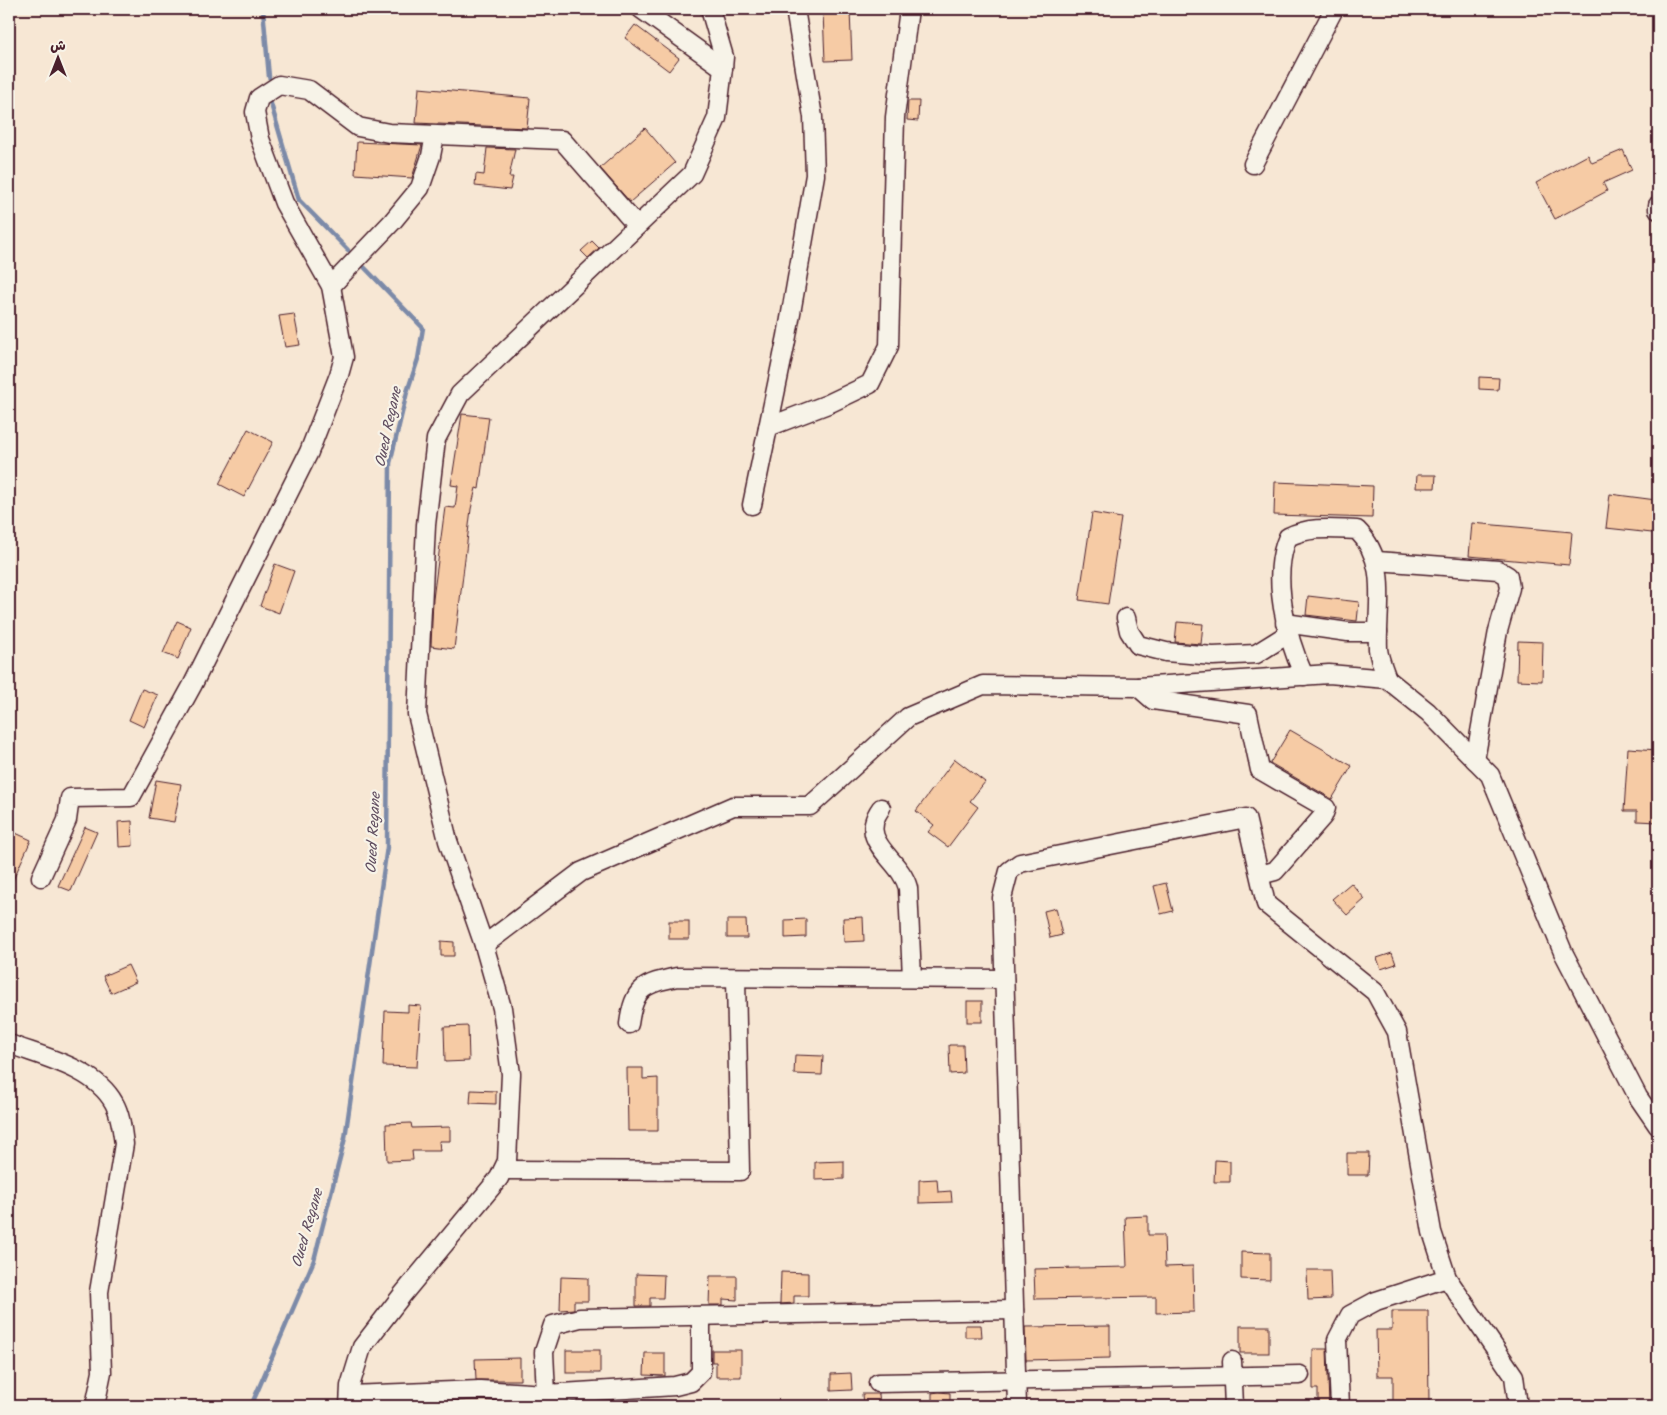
<svg xmlns="http://www.w3.org/2000/svg" width="1667" height="1415" viewBox="0 0 1667 1415" font-family="Kalam,'Playpen Sans Arabic',sans-serif">
<style>
.lines{fill:none;stroke-linecap:round;stroke-linejoin:round}
.stream{stroke:#7c8aa8;stroke-width:4.5}
.building{fill:#f6cba5;stroke:#4a1f2b}
.minor-casing{stroke:#4a1f2b;stroke-width:21}
.minor{stroke:#f7f3e8;stroke-width:18}
.labels{text-anchor:middle;stroke-width:4.5;stroke-linejoin:round;paint-order:stroke}
.water-label{font-size:15px;font-style:italic;fill:#5f4c5f;stroke:#f7f3e8}
</style>
<rect width="100%" height="100%" fill="#f7e7d4"/>
<filter id="ink" filterUnits="userSpaceOnUse"><feTurbulence type="fractalNoise" baseFrequency=".02" numOctaves="2"/><feDisplacementMap in="SourceGraphic" scale="10" xChannelSelector="R" yChannelSelector="G"/><feConvolveMatrix kernelMatrix="1 2 1 2 8 2 1 2 1" color-interpolation-filters="sRGB"/></filter>
<g filter="url(#ink)">
<g class="lines">
<g class="stream">
<path d="M263,9L269,77"/>
<path d="M271,104L299,200L348,250"/>
<path d="M251,1406L314,1260L345,1138L387,847L390,463L407,392L418,359L423,328L365,268"/>
</g>
</g>
<g class="building">
<path d="M850,11L852,60L825,61L823,12Z"/>
<path d="M635,25L679,58L669,71L625,38Z"/>
<path d="M419,88L530,98L527,128L416,123Z"/>
<path d="M908,101H919L918,121L907,120Z"/>
<path d="M645,128L675,163L630,202L600,168Z"/>
<path d="M357,142L422,145L412,178L355,174Z"/>
<path d="M487,148L515,149L509,177H513L510,190L475,186L476,174L484,175Z"/>
<path d="M1623,150L1632,170L1603,183L1607,191L1555,219L1536,183L1588,155L1592,163Z"/>
<path d="M592,241L599,248L588,258L581,251Z"/>
<path d="M294,314L300,345L285,347L279,316Z"/>
<path d="M1479,377L1499,378L1498,390L1479,389Z"/>
<path d="M462,414L489,417L479,489L476,488L471,509L454,649L431,646L433,599L445,507L455,508L458,486L451,485Z"/>
<path d="M248,429L273,442L244,497L219,484Z"/>
<path d="M1417,475H1436L1435,488H1416Z"/>
<path d="M1275,482L1373,486L1372,518L1274,515Z"/>
<path d="M1610,494L1656,500L1652,533L1606,528Z"/>
<path d="M1092,513L1121,518L1108,604L1079,600Z"/>
<path d="M1472,523L1572,532L1569,565L1469,556Z"/>
<path d="M275,564L294,571L279,613L260,606Z"/>
<path d="M1308,596L1359,602L1357,621L1306,615Z"/>
<path d="M177,621L191,627L178,659L163,653Z"/>
<path d="M1177,622L1203,624L1201,644L1175,642Z"/>
<path d="M1518,641L1543,642L1542,681L1517,680Z"/>
<path d="M142,689L158,695L144,727L129,720Z"/>
<path d="M1290,730L1352,766L1332,799L1270,763Z"/>
<path d="M1628,748L1658,750V822L1637,821V811H1624Z"/>
<path d="M955,759L985,782L970,801L978,807L948,847L928,832L934,825L916,811Z"/>
<path d="M156,780L181,784L174,822L149,818Z"/>
<path d="M132,821L133,846L119,847L118,822Z"/>
<path d="M85,827L97,832L71,891L58,886Z"/>
<path d="M9,830L31,840L9,889Z"/>
<path d="M1166,883L1173,911L1161,914L1154,886Z"/>
<path d="M1351,883L1365,899L1347,915L1332,899Z"/>
<path d="M1056,908L1062,935L1050,938L1044,911Z"/>
<path d="M863,917L864,941L844,942L843,918Z"/>
<path d="M806,919V937L785,938V920Z"/>
<path d="M727,920H746L747,938H727Z"/>
<rect x="669" y="921" width="20" height="18"/>
<path d="M441,941L454,942V956H441Z"/>
<path d="M1392,953L1396,964L1381,969L1377,958Z"/>
<path d="M128,965L136,982L111,993L103,976Z"/>
<rect x="967" y="1001" width="15" height="21"/>
<path d="M408,1005L421,1006L417,1067L383,1066L385,1011L408,1012Z"/>
<path d="M468,1026L469,1061L445,1062L444,1027Z"/>
<path d="M949,1045H963L964,1073L950,1074Z"/>
<path d="M795,1055L823,1056L822,1075L794,1074Z"/>
<path d="M627,1068H643V1079L658,1078V1131H628Z"/>
<path d="M471,1090L496,1091V1104L470,1103Z"/>
<path d="M411,1123L412,1128L450,1127V1141H439L440,1151H412L413,1160L387,1161L386,1124Z"/>
<path d="M1347,1153H1369L1368,1175H1347Z"/>
<path d="M1215,1160L1230,1161V1182H1214Z"/>
<path d="M844,1161V1179L815,1180V1162Z"/>
<path d="M937,1179L938,1192L951,1191L952,1202L919,1203V1180Z"/>
<path d="M1148,1216V1235H1164L1165,1267L1193,1266L1194,1312L1156,1313V1297L1035,1299L1034,1269L1127,1267L1125,1217Z"/>
<path d="M1241,1252L1270,1253V1280L1241,1279Z"/>
<path d="M1307,1270H1330L1331,1299L1308,1300Z"/>
<path d="M781,1272L808,1273V1296H794V1303L780,1304Z"/>
<path d="M636,1274L664,1275L663,1298H650V1306H636Z"/>
<path d="M710,1276H737V1300L723,1299V1305H709Z"/>
<path d="M561,1277L588,1278V1301H574V1309L560,1310Z"/>
<path d="M1392,1311H1428L1429,1406H1393V1376H1377L1376,1330H1392Z"/>
<path d="M965,1325H981L982,1337H965Z"/>
<path d="M1110,1326V1358L1026,1360L1025,1327Z"/>
<rect x="1240" y="1326" width="29" height="27"/>
<path d="M1313,1349H1327L1329,1406H1318V1389H1313Z"/>
<rect x="566" y="1350" width="34" height="23"/>
<path d="M712,1350H741V1377H716V1362H712Z"/>
<path d="M645,1353H665V1376L644,1375Z"/>
<path d="M520,1358V1380H476L475,1359Z"/>
<path d="M851,1373L852,1390L831,1391V1374Z"/>
<path d="M939,1392L950,1393V1406H932V1393Z"/>
<path d="M862,1394H879L880,1406H863Z"/>
</g>
<g class="lines">
<defs>
<g id="minor">
<path d="M641,9L723,68"/>
<path d="M1253,164L1334,9"/>
<path d="M1658,205V210"/>
<path d="M331,286L392,222L420,188L431,156L435,135"/>
<path d="M768,427L828,404L870,384L889,346L895,117L909,9"/>
<path d="M752,505L787,336L815,175L813,117L795,9"/>
<path d="M1377,561L1498,570L1508,576L1510,588L1498,631L1475,760"/>
<path d="M1126,618L1129,631L1138,645L1166,652L1213,656L1256,654L1288,634"/>
<path d="M1285,623L1348,632H1378"/>
<path d="M1304,676C1287,638 1270,577 1288,537C1311,526 1331,529 1357,530C1390,563 1376,607 1378,649C1379,659 1384,670 1387,679"/>
<path d="M1138,687L1153,700L1248,714L1260,770L1326,808L1323,816L1275,871L1260,875"/>
<path d="M881,808C856,843 900,857 908,888L912,978"/>
<path d="M41,877L67,820L70,798L131,797L192,686L309,452L339,375L344,357L331,286L284,203L260,139L255,112L259,98L279,85L309,90L358,127L389,133L562,140L637,226"/>
<path d="M484,945L581,872L733,806H810L908,717L983,685L1138,687L1329,674L1387,679L1428,712L1490,775L1563,952L1638,1097L1658,1126"/>
<path d="M629,1024C634,987 644,984 677,977L1004,979"/>
<path d="M9,1044C43,1057 95,1068 114,1103C121,1115 122,1130 124,1144L99,1292L102,1372L95,1406"/>
<path d="M503,1170L740,1171L736,978"/>
<path d="M1232,1361L1234,1406"/>
<path d="M878,1383L1300,1375"/>
<path d="M546,1394L544,1352L553,1325L580,1318L1014,1310"/>
<path d="M350,1395L480,1390L546,1394L675,1386L691,1382L701,1372V1316"/>
<path d="M349,1406L350,1386L362,1347L403,1294L499,1178L507,1161L511,1074L502,1008L484,945L448,841L417,714L426,525L436,439L460,394L692,174L717,118L723,68L724,57L710,9"/>
<path d="M1017,1406L1002,898L1009,871L1020,863L1246,818L1266,904L1375,992L1397,1032L1432,1232L1447,1278L1514,1376L1518,1406"/>
<path d="M1340,1406L1337,1340L1350,1315L1376,1301L1447,1278"/>
</g>
</defs>
<use href="#minor" class="minor-casing"/>
<use href="#minor" class="minor"/>
</g>
</g>
<g class="labels">
<g class="water-label">
<text transform="translate(388 427) rotate(-78)" y="5">Oued Regane</text>
<text transform="translate(373 833) rotate(-87)" y="5">Oued Regane</text>
<text transform="translate(307 1228) rotate(-74)" y="5">Oued Regane</text>
</g>
</g>
<rect width="1667" height="1415" fill="none" stroke="#f7f3e8" stroke-width="30"/>
<rect x="15" y="15" width="1637" height="1385" fill="none" stroke="#4a1f2b" stroke-width="2" filter="url(#ink)"/>
<g transform="translate(58 58)" stroke="#f7f3e8" stroke-width="4" paint-order="stroke">
<path d="M0-4L9 19L0 12L-9 19Z" fill="#4a1f2b"/>
<text y="-8" font-size="14" font-weight="bold" text-anchor="middle" fill="#4a1f2b">ش</text>
</g>
</svg>
